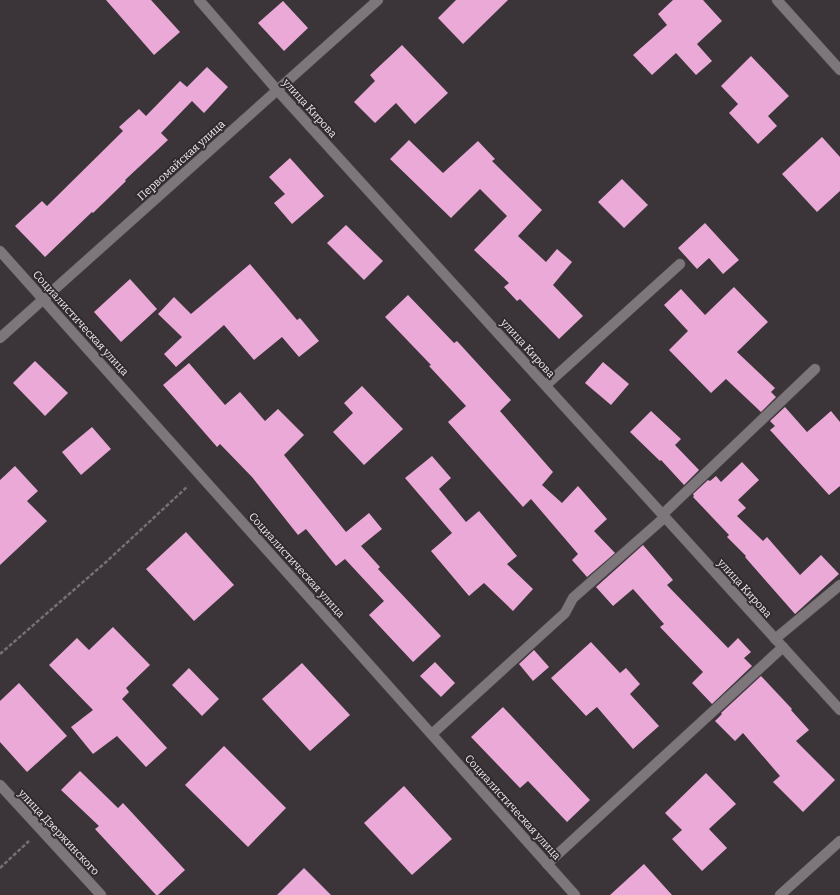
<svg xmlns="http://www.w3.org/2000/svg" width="840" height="895" viewBox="0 0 840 895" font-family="Bitter,serif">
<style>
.building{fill:#eaa9d7}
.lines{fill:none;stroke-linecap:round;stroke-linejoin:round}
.lane-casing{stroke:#575256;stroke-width:11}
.street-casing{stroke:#575256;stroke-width:11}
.secondary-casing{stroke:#575256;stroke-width:11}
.path{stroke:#767074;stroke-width:2.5;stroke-dasharray:4 2;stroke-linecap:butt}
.lane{stroke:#7d767b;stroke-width:10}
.street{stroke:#7d767b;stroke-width:10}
.secondary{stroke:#7d767b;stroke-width:10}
.labels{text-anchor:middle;stroke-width:4;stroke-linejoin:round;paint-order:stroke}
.street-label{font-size:11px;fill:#efebee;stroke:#312a2f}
</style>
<rect width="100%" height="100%" fill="#3b3439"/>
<g class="building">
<path d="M106,0H151L180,32L154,55Z"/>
<path d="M456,0H508L463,44L438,18Z"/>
<path d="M673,0H703L722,21L697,44L712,61L696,75L676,53L652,75L633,55L667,25L658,14Z"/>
<path d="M283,1L308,28L284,51L258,23Z"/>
<path d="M402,45L448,93L415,124L396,103L375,123L354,102L375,81L370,75Z"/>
<path d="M751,56L789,96L768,116L777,126L758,144L729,113L738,104L721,86Z"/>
<path d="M207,67L228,87L204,113L192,101L161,133L168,140L125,180L126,181L93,213L92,212L45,257L15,226L42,201L47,206L123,131L119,127L139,109L146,116L180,81L187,87Z"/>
<path d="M822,137L840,157V191L817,212L782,174Z"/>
<path d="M409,140L443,173L478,141L495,159L492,161L542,210L518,236L546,262L557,249L572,262L553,285L583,316L559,339L520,299L517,301L504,287L509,283L474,250L507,216L480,189L451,218L390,159Z"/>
<path d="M290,158L324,196L292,224L274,203L285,194L269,177Z"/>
<path d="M622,179L648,205L624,228L598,202Z"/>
<path d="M705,223L739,260L723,274L709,258L697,269L678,248Z"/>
<path d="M346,225L383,261L364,280L327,243Z"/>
<path d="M250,264L297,320L300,318L319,341L299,357L282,337L254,360L224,325L176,367L164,354L182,337L158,314L174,297L191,314Z"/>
<path d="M130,279L157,309L121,342L94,312Z"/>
<path d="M734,287L768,322L737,352L775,388L771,392L776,397L761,412L726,379L711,393L669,350L688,331L664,305L681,289L705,315Z"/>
<path d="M408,295L454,343L457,341L511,400L500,411L553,472L542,485L562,503L578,486L607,519L594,531L615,553L587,577L572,560L578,554L531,499L523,507L448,422L466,406L429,366L431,365L385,317Z"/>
<path d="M35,361L68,393L45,416L13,383Z"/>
<path d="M603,362L629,384L611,405L585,383Z"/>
<path d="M189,363L225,405L240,392L265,421L278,409L304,435L284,455L346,532L369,513L382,529L361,546L380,567L378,569L441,636L413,662L369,615L384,601L345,559L336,566L306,529L298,535L252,477L220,444L217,447L163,385Z"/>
<path d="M362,386L403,429L364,465L333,432L353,413L344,403Z"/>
<path d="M785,407L807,432L831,411L840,422V486L829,495L770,430L775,426L770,421Z"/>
<path d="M651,411L681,439L675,445L699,470L684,485L661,460L660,461L630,432Z"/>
<path d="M92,427L111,449L81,475L62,452Z"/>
<path d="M432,456L451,478L439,489L466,522L479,511L517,556L507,564L533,589L513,611L484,583L469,596L431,551L452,533L405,478Z"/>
<path d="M742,462L759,480L738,500L746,508L737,516L763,541L767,537L800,575L821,555L839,574L795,614L745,557L746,556L727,537L729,535L693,497L694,496L693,494L708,480L710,481L716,476L721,482Z"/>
<path d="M15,466L38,491L27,501L47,521L0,565V480Z"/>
<path d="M186,532L234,585L194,621L146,569Z"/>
<path d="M643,545L673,580L667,585L728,648L738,638L751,652L744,658L752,666L712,704L692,683L703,672L660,627L664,624L633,589L613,606L596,587Z"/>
<path d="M113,627L150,665L126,688L129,692L122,699L167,748L146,767L117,736L93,754L71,727L93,710L49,665L77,638L89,650Z"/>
<path d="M591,642L620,673L626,668L640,684L630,694L659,726L633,749L597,707L586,716L551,678Z"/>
<path d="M534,650L549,667L533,681L519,664Z"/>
<path d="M435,662L455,683L441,697L420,676Z"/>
<path d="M302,663L350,715L310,751L262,699Z"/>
<path d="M189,668L219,699L202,716L172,685Z"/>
<path d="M761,676L792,709L791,710L809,730L796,741L835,780L803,812L773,782L780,776L743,733L735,741L715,721L722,714L721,713Z"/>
<path d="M19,683L67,736L27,772L0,742V701Z"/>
<path d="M503,707L590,800L567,822L528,781L520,788L471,737Z"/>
<path d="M224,746L286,808L248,847L185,785Z"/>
<path d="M80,771L118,808L123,803L185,870L158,895H156L95,829L99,826L61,790Z"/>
<path d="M706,773L736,804L709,829L727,848L702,871L672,839L682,830L665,813Z"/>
<path d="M404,786L452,839L412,875L364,823Z"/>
<path d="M644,864L672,895H610Z"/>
<path d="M304,868L331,895H277Z"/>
</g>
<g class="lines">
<defs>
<g id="lane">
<path d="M546,385L680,264"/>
<path d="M663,514L815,369"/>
<path d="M775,639L840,585"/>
<path d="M432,734L565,613L573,598L665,517"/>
<path d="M547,864L783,647"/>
</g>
<g id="street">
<path d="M199,0L277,90L840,710"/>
<path d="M777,0L840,70"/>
<path d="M0,251L575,895"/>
<path d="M0,338L378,0"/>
<path d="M0,785L101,895"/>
</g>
<path id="secondary" d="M780,895L840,841"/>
</defs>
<use href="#lane" class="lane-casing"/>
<use href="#street" class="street-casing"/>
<use href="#secondary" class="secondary-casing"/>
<g class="path">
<path d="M0,654L106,562L188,486"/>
<path d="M0,868L29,841"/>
</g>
<use href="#lane" class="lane"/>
<use href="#street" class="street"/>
<use href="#secondary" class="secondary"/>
</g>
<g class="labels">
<g class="street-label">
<text transform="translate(310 108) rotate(48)" y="4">улица Кирова</text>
<text transform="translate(181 160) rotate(-42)" y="4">Первомайская улица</text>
<text transform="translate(81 323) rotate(48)" y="4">Социалистическая улица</text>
<text transform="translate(528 348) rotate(48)" y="4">улица Кирова</text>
<text transform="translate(297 565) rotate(48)" y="4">Социалистическая улица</text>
<text transform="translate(745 588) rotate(48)" y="4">улица Кирова</text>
<text transform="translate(513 807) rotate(48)" y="4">Социалистическая улица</text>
<text transform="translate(59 832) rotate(47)" y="4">улица Дзержинского</text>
</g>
</g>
</svg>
